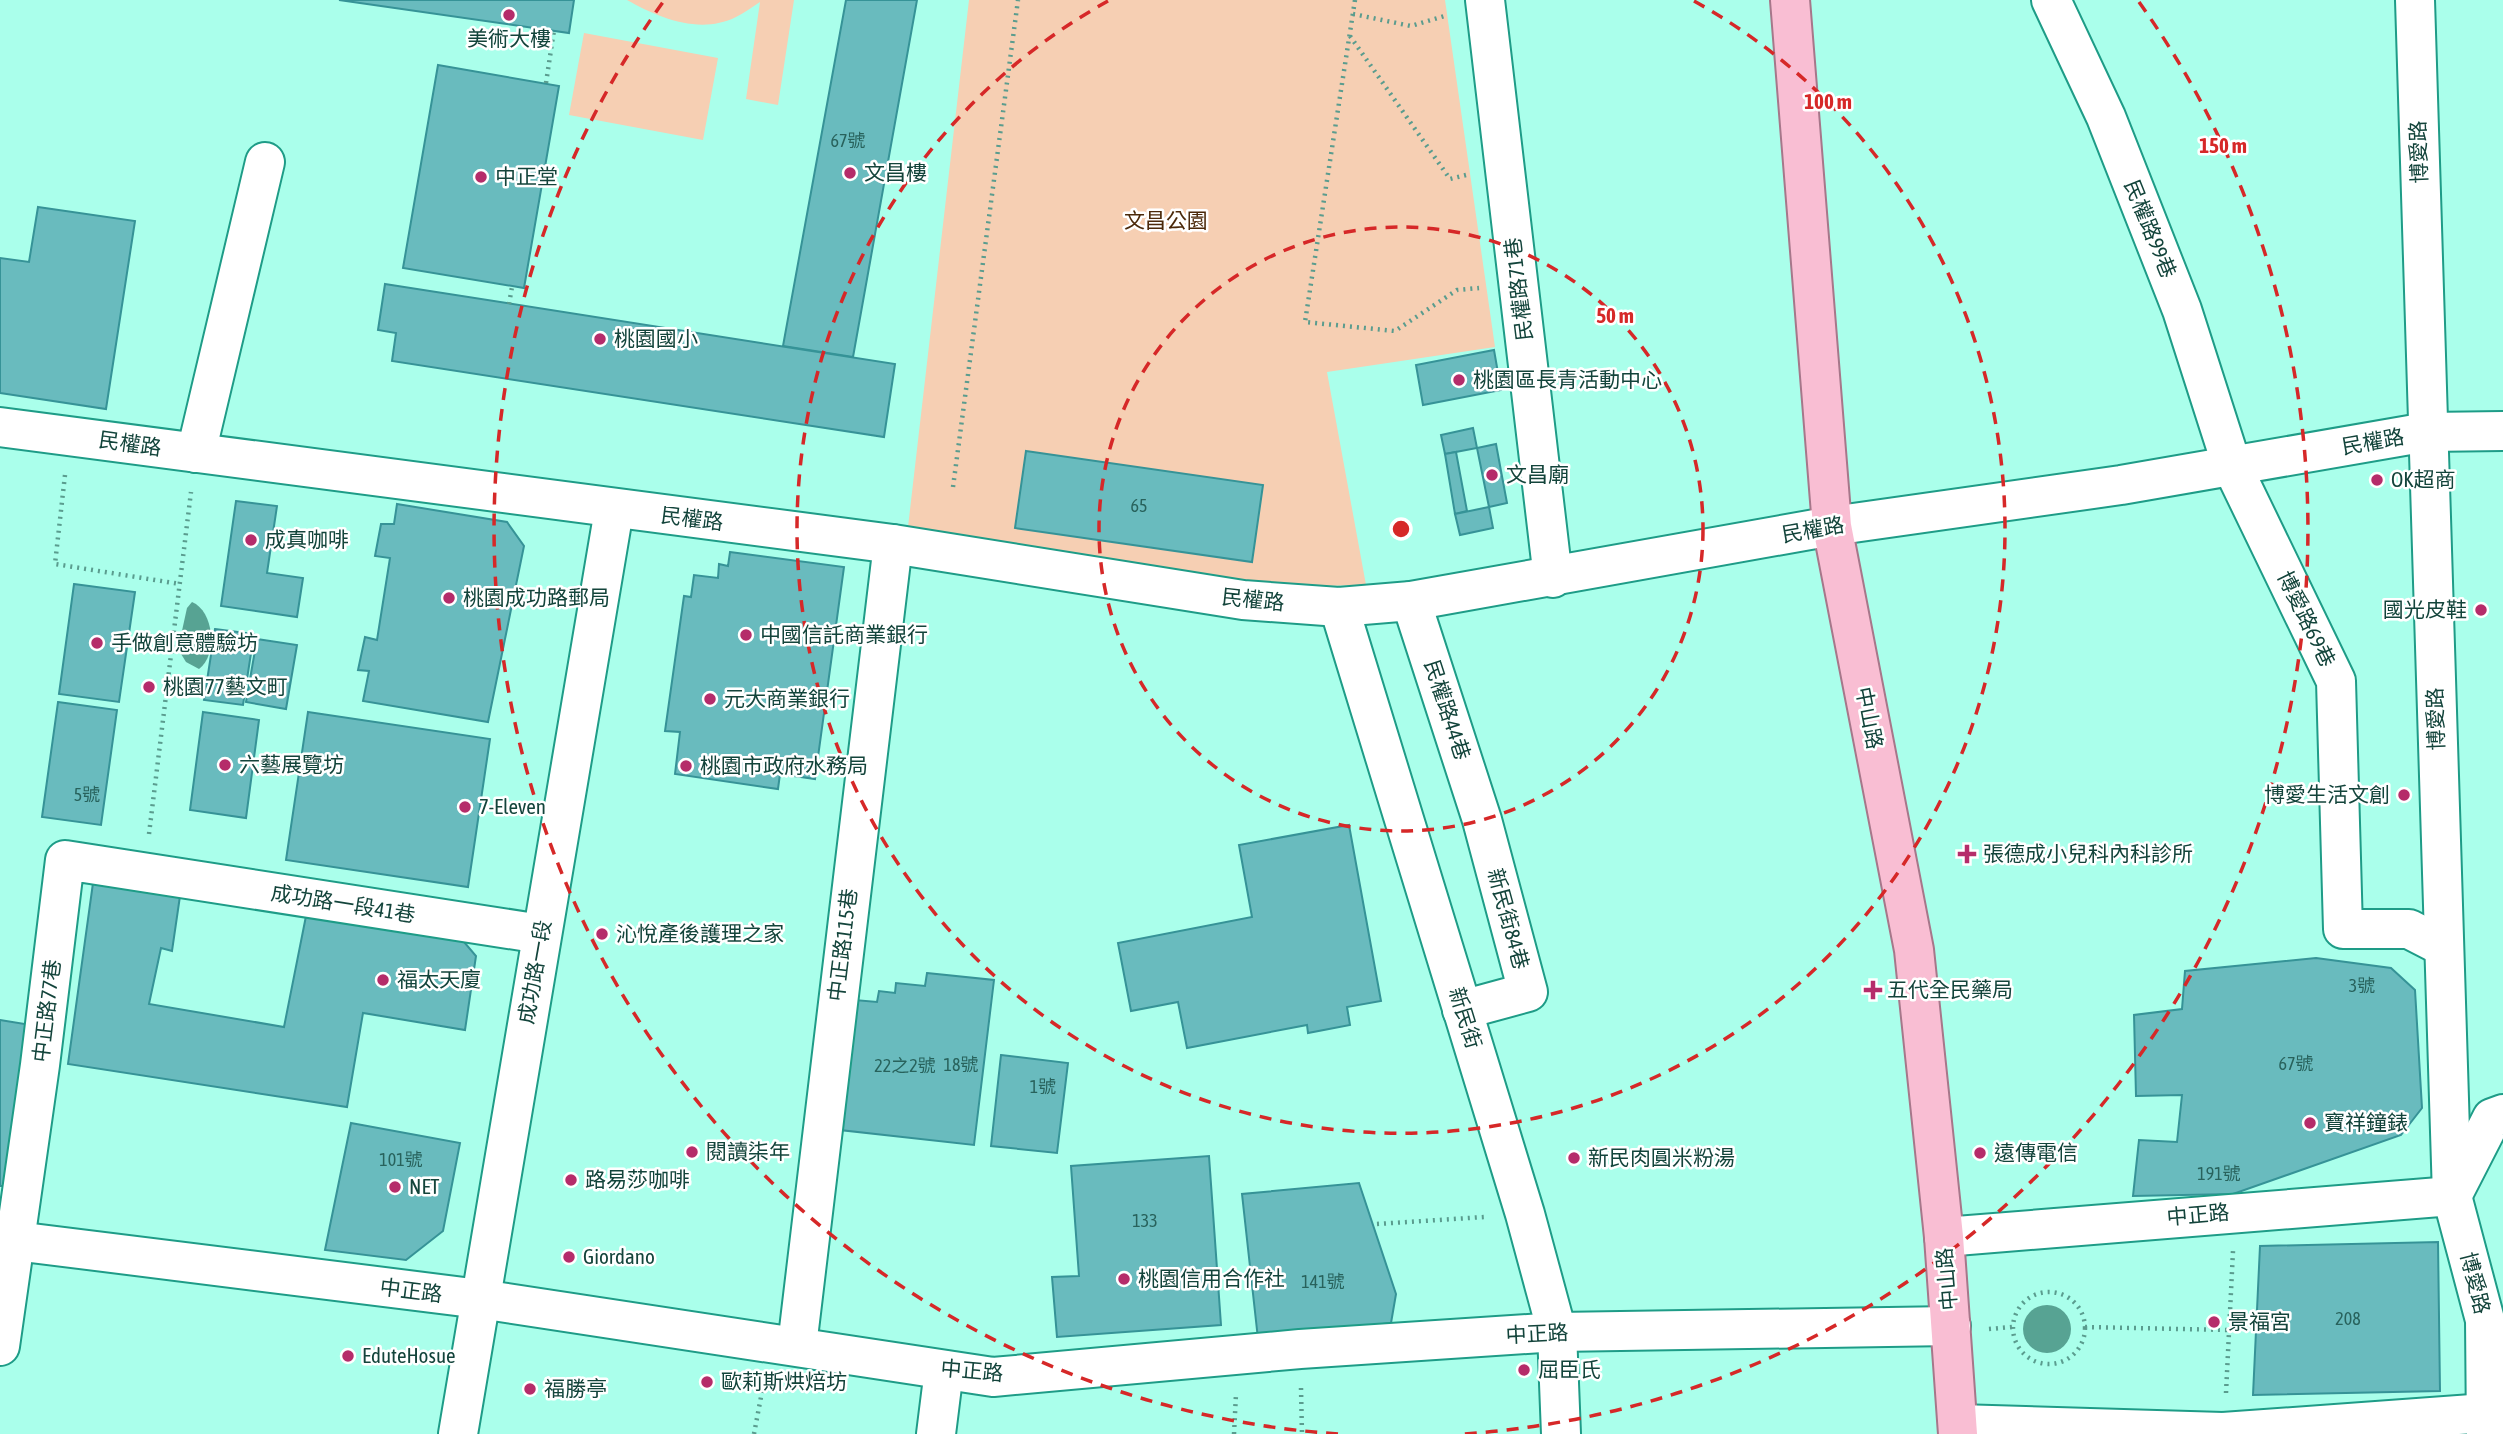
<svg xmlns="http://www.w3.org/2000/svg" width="2503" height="1434" viewBox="0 0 2503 1434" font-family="'Asap Condensed','Noto Sans TC',sans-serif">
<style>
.green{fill:#f6cfb3}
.water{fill:#57a393}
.building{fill:#69bbbe;stroke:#369397;stroke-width:2}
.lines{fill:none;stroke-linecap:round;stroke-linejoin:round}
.minor-casing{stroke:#1e9c87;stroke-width:42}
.major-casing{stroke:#a6778a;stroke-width:42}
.path{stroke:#5a9c8e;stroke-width:4.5;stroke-dasharray:2 5;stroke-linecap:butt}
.minor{stroke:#fff;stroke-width:38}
.major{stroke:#f9bed3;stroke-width:38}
.ring{fill:none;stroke:#d62828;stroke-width:3.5;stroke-dasharray:12 9}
.poi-dot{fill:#b52c6a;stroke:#fff;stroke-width:2.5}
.labels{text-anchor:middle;stroke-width:5;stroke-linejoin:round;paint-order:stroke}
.number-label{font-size:18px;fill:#28625c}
.poi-label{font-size:21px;fill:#13443b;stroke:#fff;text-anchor:start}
.street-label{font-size:21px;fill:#13443b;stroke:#fff}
.park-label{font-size:21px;fill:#4b290a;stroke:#fff}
.centre{fill:#d62828;stroke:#fff;stroke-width:3.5}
.ring-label{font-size:21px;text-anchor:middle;font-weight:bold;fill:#d62828;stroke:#fff;stroke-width:5;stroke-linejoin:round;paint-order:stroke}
</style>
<rect width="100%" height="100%" fill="#aaffeb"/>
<g class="green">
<path d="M627,0H794L778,105L746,99L760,2C752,7 744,13 736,17C700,35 659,18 627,0Z"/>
<path d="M969,0H1445L1495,347L1327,372L1366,585L1277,587L908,527Z"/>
<path d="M584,33L718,58L703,140L569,115Z"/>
</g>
<g class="water">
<path d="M192,602C214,611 218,655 199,669L186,662L178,649L187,608Z"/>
<circle cx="2047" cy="1329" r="24"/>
</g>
<g class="building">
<path d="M339,0H574L569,33Z"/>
<path d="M846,0H917L853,357L783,346Z"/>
<path d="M438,65L559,86L524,288L403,268Z"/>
<path d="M38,207L135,221L106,409L0,393V258L29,262Z"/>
<path d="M385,284L895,364L884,437L392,361L396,333L378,330Z"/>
<path d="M1494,350L1501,390L1423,405L1416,365Z"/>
<path d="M1473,428L1477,448L1445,454L1441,435Z"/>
<path d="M1496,444L1507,503L1489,507L1477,448Z"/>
<path d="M1026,451L1263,485L1252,562L1015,528Z"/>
<path d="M1456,452L1467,511L1455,514L1445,454Z"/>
<path d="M236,501L277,506L267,573L303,578L297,617L221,606Z"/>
<path d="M397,504L507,522L524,546L488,722L363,701L369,671L358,670L365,637L377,640L390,558L375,556L381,524H394Z"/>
<path d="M1489,507L1493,528L1460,535L1455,514Z"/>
<path d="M730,552L844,567L815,779L780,774L778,789L675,774L680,732L665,731L684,596L691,597L694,575L718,578L719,564L728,566Z"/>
<path d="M74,584L135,592L119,702L59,694Z"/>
<path d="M215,629L254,634L243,705L204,700Z"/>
<path d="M257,639L297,645L286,709L246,702Z"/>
<path d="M58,702L117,710L101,825L42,817Z"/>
<path d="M203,712L259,720L246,818L190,810Z"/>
<path d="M308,712L490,739L468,887L286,860Z"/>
<path d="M1349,825L1381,1001L1347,1007L1350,1025L1308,1033L1307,1025L1187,1048L1178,1002L1131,1011L1118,943L1252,917L1239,845Z"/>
<path d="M93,883L180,896L172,951L161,948L149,1004L284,1027L307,911L459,936L476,956L465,1030L363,1013L347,1107L68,1064Z"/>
<path d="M2316,958L2391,968L2415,990L2422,1108L2401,1135L2233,1194L2133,1196L2139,1140L2177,1142L2182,1095L2136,1096L2134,1015L2182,1009L2185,971Z"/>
<path d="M927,973L994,980L974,1145L840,1130L855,1000L877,1002L879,991L895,993L896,983L925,986Z"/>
<path d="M0,1020L31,1025L4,1186H0Z"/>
<path d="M1001,1055L1068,1063L1057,1153L991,1146Z"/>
<path d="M351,1123L460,1143L443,1231L406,1260L325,1250Z"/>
<path d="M1209,1156L1221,1325L1057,1337L1052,1277L1079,1276L1071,1166Z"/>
<path d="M1359,1183L1396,1294L1391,1323L1258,1339L1242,1194Z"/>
<path d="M2438,1242L2440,1391L2253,1395L2260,1246Z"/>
</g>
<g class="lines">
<defs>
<g id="minor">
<path d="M1485,0L1553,578"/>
<path d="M2051,0L2106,117L2182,310L2232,466L2336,681L2343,929H2409L2444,947"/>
<path d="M2415,0L2452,1196L2485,1320L2486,1434"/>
<path d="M0,427L893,544L1243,600L1339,607L1411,601L1832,526L2121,485L2427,432L2503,431"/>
<path d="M196,453L265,162"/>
<path d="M1411,601L1482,820L1528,992L1462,1010"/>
<path d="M1339,607L1525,1214L1557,1332L1561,1434"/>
<path d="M2453,1194L2492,1118L2503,1114"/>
<path d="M1944,1237L2452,1196"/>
<path d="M0,1239L480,1299L993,1377L1300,1349L1557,1332L1951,1326"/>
<path d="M0,1346L40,1065L65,860L541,934"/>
<path d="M797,1346L893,544"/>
<path d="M1958,1424L2223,1432L2486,1413"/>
<path d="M458,1434L614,510"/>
<path d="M936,1434L944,1370"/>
</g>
<path id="major" d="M1790,0L1832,526L1914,950L1944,1237L1958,1434"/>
</defs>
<use href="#minor" class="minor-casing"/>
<use href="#major" class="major-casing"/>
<g class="path">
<path d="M1355,0L1305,322L1395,331L1457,290L1479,288"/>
<path d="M1353,14L1411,26L1448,15"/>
<path d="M1350,36L1450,179L1466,175"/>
<path d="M546,83L554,30"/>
<path d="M509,304L512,287"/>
<path d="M65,475L55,564L180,584"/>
<path d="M953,487L1018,0"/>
<path d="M149,834L191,492"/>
<path d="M1377,1224L1484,1217"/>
<circle cx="2049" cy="1328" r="36"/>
<path d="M2085,1327L2229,1330"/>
<path d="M1989,1329L2012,1327"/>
<path d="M1301,1388L1302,1434"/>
<path d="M2226,1393L2233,1251"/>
<path d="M754,1434L764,1381"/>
<path d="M1234,1434L1236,1394"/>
</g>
<use href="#minor" class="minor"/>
<use href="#major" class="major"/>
</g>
<g class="ring">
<circle cx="1401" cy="529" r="302"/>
<path d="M1694 1A604 604 0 1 1 1108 1"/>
<path d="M1338 1434A907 907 0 0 1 663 2M2139 2A907 907 0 0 1 1464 1434"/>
</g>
<g class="poi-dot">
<circle cx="509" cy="15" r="7"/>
<circle cx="850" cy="173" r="7"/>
<circle cx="481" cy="177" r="7"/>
<circle cx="600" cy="339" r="7"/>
<circle cx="1459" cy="380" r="7"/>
<circle cx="1492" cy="475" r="7"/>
<circle cx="2377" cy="480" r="7"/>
<circle cx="251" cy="540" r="7"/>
<circle cx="449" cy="598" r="7"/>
<circle cx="2481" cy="610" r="7"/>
<circle cx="746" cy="635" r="7"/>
<circle cx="97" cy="643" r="7"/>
<circle cx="149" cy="687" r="7"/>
<circle cx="710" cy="699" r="7"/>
<circle cx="225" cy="765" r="7"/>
<circle cx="686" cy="766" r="7"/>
<circle cx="2404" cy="795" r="7"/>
<circle cx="465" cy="807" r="7"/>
<path d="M1963.5 843.5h7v7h7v7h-7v7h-7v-7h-7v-7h7z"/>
<circle cx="602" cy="934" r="7"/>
<circle cx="383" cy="980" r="7"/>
<path d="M1869.5 979.5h7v7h7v7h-7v7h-7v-7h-7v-7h7z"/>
<circle cx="2310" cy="1123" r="7"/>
<circle cx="692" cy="1152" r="7"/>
<circle cx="1980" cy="1153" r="7"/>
<circle cx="1574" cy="1158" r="7"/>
<circle cx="571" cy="1180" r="7"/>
<circle cx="395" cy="1187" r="7"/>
<circle cx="569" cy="1257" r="7"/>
<circle cx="1124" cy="1279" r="7"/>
<circle cx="2214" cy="1322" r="7"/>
<circle cx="348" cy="1356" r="7"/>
<circle cx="1524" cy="1370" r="7"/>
<circle cx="707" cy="1382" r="7"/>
<circle cx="530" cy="1389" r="7"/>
</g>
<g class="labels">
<g class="number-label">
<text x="848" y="147">67號</text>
<text x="1139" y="512">65</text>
<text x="87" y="801">5號</text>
<text x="2362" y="992">3號</text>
<text x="2296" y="1070">67號</text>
<text x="961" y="1071">18號</text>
<text x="905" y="1072">22之2號</text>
<text x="1043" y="1093">1號</text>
<text x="401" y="1166">101號</text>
<text x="2219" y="1180">191號</text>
<text x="1145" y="1227">133</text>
<text x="1323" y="1288">141號</text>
<text x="2348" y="1325">208</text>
</g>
<g class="poi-label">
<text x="509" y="46" text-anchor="middle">美術大樓</text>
<text x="864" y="180">文昌樓</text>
<text x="495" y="184">中正堂</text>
<text x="614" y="346">桃園國小</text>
<text x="1473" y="387">桃園區長青活動中心</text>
<text x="1506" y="482">文昌廟</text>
<text x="2391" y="487">OK超商</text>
<text x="265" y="547">成真咖啡</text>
<text x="463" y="605">桃園成功路郵局</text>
<text x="2467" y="617" text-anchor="end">國光皮鞋</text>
<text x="760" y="642">中國信託商業銀行</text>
<text x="111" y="650">手做創意體驗坊</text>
<text x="163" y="694">桃園77藝文町</text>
<text x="724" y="706">元大商業銀行</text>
<text x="239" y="772">六藝展覽坊</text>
<text x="700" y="773">桃園市政府水務局</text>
<text x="2390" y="802" text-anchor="end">博愛生活文創</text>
<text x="479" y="814">7-Eleven</text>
<text x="1983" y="861">張德成小兒科內科診所</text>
<text x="616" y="941">沁悅產後護理之家</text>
<text x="397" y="987">福太天廈</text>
<text x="1887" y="997">五代全民藥局</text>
<text x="2324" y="1130">寶祥鐘錶</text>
<text x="706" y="1159">閱讀柒年</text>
<text x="1994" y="1160">遠傳電信</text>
<text x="1588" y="1165">新民肉圓米粉湯</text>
<text x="585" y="1187">路易莎咖啡</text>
<text x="409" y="1194">NET</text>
<text x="583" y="1264">Giordano</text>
<text x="1138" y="1286">桃園信用合作社</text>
<text x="2228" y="1329">景福宮</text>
<text x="362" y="1363">EduteHosue</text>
<text x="1538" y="1377">屈臣氏</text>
<text x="721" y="1389">歐莉斯烘焙坊</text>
<text x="544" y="1396">福勝亭</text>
</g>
<g class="street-label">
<text transform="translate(2419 152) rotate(-92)" y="7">博愛路</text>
<text transform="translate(2150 229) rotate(68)" y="7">民權路99巷</text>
<text transform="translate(1519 289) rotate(-97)" y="7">民權路71巷</text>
<text transform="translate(2373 442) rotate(-10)" y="7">民權路</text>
<text transform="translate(130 444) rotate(8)" y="7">民權路</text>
<text transform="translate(692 519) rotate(7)" y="7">民權路</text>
<text transform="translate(1813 530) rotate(-10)" y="7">民權路</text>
<text transform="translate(1253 600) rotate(6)" y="7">民權路</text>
<text transform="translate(2306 619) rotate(64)" y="7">博愛路69巷</text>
<text transform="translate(1447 710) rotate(72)" y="7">民權路44巷</text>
<text transform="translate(1869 718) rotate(79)" y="7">中山路</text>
<text transform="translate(2436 719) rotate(-92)" y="7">博愛路</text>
<text transform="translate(343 904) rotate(9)" y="7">成功路一段41巷</text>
<text transform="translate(1508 919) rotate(75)" y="7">新民街84巷</text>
<text transform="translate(843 945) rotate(-83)" y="7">中正路115巷</text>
<text transform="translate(535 972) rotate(-80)" y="7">成功路一段</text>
<text transform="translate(47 1011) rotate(-83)" y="7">中正路77巷</text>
<text transform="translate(1465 1018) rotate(73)" y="7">新民街</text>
<text transform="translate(2198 1215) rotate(-5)" y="7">中正路</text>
<text transform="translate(1947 1279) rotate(-95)" y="7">中山路</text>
<text transform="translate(2475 1283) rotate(76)" y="7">博愛路</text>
<text transform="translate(411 1291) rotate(7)" y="7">中正路</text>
<text transform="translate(1537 1334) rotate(-3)" y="7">中正路</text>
<text transform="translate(972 1371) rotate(5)" y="7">中正路</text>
</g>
<g class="park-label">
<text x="1166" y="228">文昌公園</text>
</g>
</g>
<circle cx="1401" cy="529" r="10" class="centre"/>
<g class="ring-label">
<text x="1828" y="109">100 m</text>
<text x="2223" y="153">150 m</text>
<text x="1615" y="323">50 m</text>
</g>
</svg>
